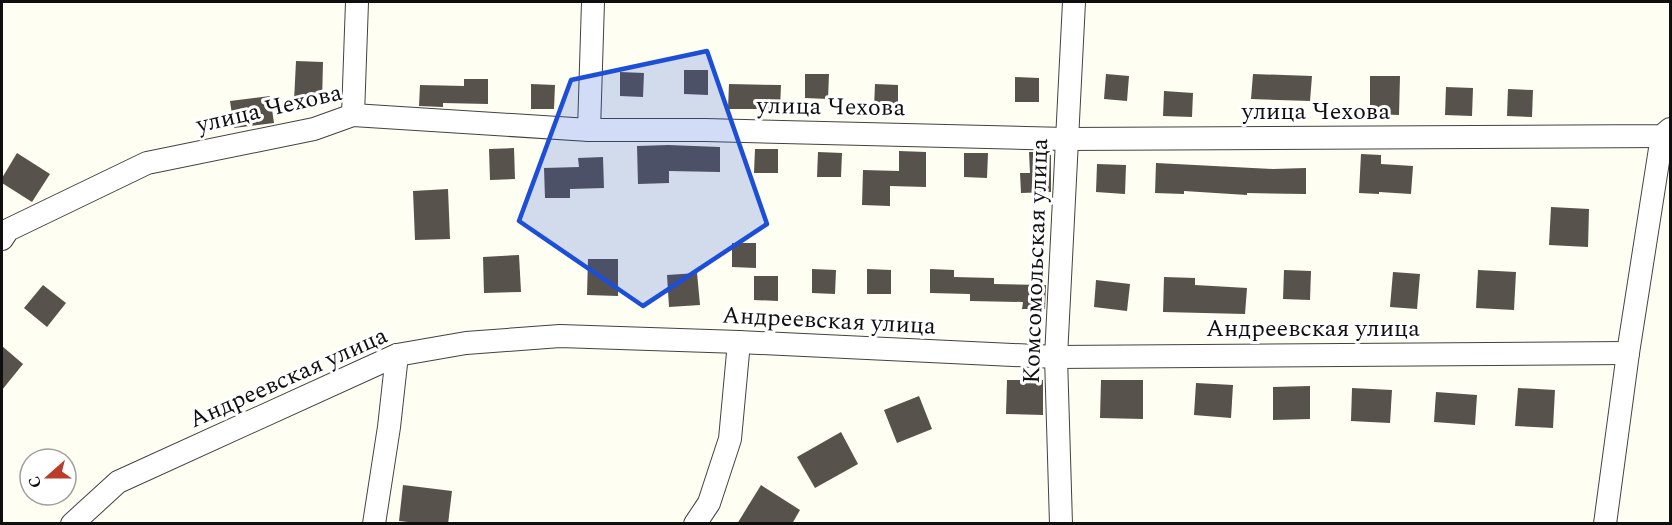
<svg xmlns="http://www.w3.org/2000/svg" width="1672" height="525" viewBox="0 0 1672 525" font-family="Spectral,serif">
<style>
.building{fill:#58524c}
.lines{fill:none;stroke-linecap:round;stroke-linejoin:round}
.minor-casing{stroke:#424242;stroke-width:24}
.minor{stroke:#fff;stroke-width:22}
.marked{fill:#1d4ed8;fill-opacity:0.2;stroke:#1d4ed8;stroke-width:4.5;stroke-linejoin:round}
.labels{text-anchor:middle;stroke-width:6;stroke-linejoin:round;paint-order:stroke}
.street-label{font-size:24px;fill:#0f0f0f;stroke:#fff}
</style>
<rect width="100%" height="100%" fill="#fefef2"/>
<g class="building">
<path d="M296,61L323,62L322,102L294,101Z"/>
<path d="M684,70H708V95L684,94Z"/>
<path d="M620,72L644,73L643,97L620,96Z"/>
<path d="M805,74H829L828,99L805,98Z"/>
<path d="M1106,74L1129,76L1127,101L1104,99Z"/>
<path d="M1253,74L1312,76L1310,101L1251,99Z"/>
<path d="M1370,76H1400L1399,115L1370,114Z"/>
<path d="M1015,77L1039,78V102H1015Z"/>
<path d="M464,79H488V104L443,103V107L419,106L420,85L464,86Z"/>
<path d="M531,84L555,85L554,109H531Z"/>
<path d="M729,84L781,85L780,109H728Z"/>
<path d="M875,84L898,85V109L874,108Z"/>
<path d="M1446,87L1473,88L1472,116L1445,115Z"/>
<path d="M1508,89L1533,90L1532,117L1507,116Z"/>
<path d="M1164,91L1193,93L1192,117L1163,116Z"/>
<path d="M270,96L274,123L234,128L230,101Z"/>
<path d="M668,145L720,147V172L669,171V183L638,184L637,146Z"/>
<path d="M514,148L515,179L490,180L489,149Z"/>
<path d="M755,149H778V173H754Z"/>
<path d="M899,151L926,152V187L890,186V206L862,205L863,170L899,171Z"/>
<path d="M818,152L842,153L841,177H817Z"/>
<path d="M1029,152H1051V192L1021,193L1020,173H1030Z"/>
<path d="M17,153L50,174L32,202L2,183V178Z"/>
<path d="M964,153H988L987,178L964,177Z"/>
<path d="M1361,154L1381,155V164L1413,166L1411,194L1379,192V194L1359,193Z"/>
<path d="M603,157L604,188L570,189V198H545L544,168L579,167L578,158Z"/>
<path d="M1156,163L1273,169L1306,168V194L1247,193V195L1184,191V194L1155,193Z"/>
<path d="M1097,164L1126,165L1125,194L1096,192Z"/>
<path d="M448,189L450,239L415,240L413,191Z"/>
<path d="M1551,207L1589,209L1588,247L1549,245Z"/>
<path d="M732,243H756V268L732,267Z"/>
<path d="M519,255L521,292L484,293L483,257Z"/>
<path d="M588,259H618V296L587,295Z"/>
<path d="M812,269L836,270L835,294L812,293Z"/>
<path d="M867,269L891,270V294H867Z"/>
<path d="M930,269L954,270V277L994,278V284L1046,285L1045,309H1022L1023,302L970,301V294L930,293Z"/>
<path d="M1284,270L1311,271L1310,300L1283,299Z"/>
<path d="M1478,270L1516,272L1514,310L1476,308Z"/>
<path d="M1393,272L1420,274L1417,309L1390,307Z"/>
<path d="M697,273L700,305L669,307L667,275Z"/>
<path d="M754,276H778V301L754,300Z"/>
<path d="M1164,277L1195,278V285L1247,288L1245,314L1163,312Z"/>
<path d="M1096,280L1130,284L1127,311L1094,307Z"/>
<path d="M43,285L66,303L47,327L24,308Z"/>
<path d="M2,346L23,364L2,390Z"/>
<path d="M1007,380H1043V415L1006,414Z"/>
<path d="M1101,380H1143V419L1100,418Z"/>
<path d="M1196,383L1233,385L1231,418L1194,415Z"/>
<path d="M1310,386V419L1273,420V387Z"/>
<path d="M1352,388L1392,390L1390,423L1351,421Z"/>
<path d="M1518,388L1555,390L1553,428L1515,426Z"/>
<path d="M1436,392L1477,395L1475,425L1434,422Z"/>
<path d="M919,396L932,429L897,443L884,410Z"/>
<path d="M841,432L858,464L815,488L797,457Z"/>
<path d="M403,485L452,491L448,524H426L399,521Z"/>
<path d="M761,485L800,510L792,524H737Z"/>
</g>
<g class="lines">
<defs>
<g id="minor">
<path d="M353,115L357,2"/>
<path d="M589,130L593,2"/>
<path d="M2,239L8,230L147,163L314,129L353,115L589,130H705L1066,139L1662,136L1670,129"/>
<path d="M72,524L118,482L397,355L466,343L560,336L739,342L1056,357L1628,353"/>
<path d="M374,524L389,427L397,355"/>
<path d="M695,524L709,503L730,439L739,342"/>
<path d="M1061,524L1056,357L1074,2"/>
<path d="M1605,524L1628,353L1662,136"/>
</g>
</defs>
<use href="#minor" class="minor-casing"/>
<use href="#minor" class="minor"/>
</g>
<path class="marked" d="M707,51L767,224L643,306L519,221L571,80Z"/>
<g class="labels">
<g class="street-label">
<text transform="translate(831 106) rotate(1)" y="8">улица Чехова</text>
<text transform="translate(269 108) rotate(-13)" y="8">улица Чехова</text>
<text x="1316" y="119">улица Чехова</text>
<text transform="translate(1035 261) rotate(-88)" y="8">Комсомольская улица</text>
<text transform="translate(829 320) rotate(3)" y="8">Андреевская улица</text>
<text x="1313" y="336">Андреевская улица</text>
<text transform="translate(288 377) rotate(-24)" y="8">Андреевская улица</text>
</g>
</g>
<rect width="1672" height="525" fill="none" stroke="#0f0f0f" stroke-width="6"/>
<g transform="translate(48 477) rotate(249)"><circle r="28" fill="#ffffff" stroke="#9f9f9f" stroke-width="1.5"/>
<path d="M0-4.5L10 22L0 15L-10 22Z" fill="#ba3c2d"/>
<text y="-9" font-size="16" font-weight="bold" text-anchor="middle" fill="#0f0f0f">С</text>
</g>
</svg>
